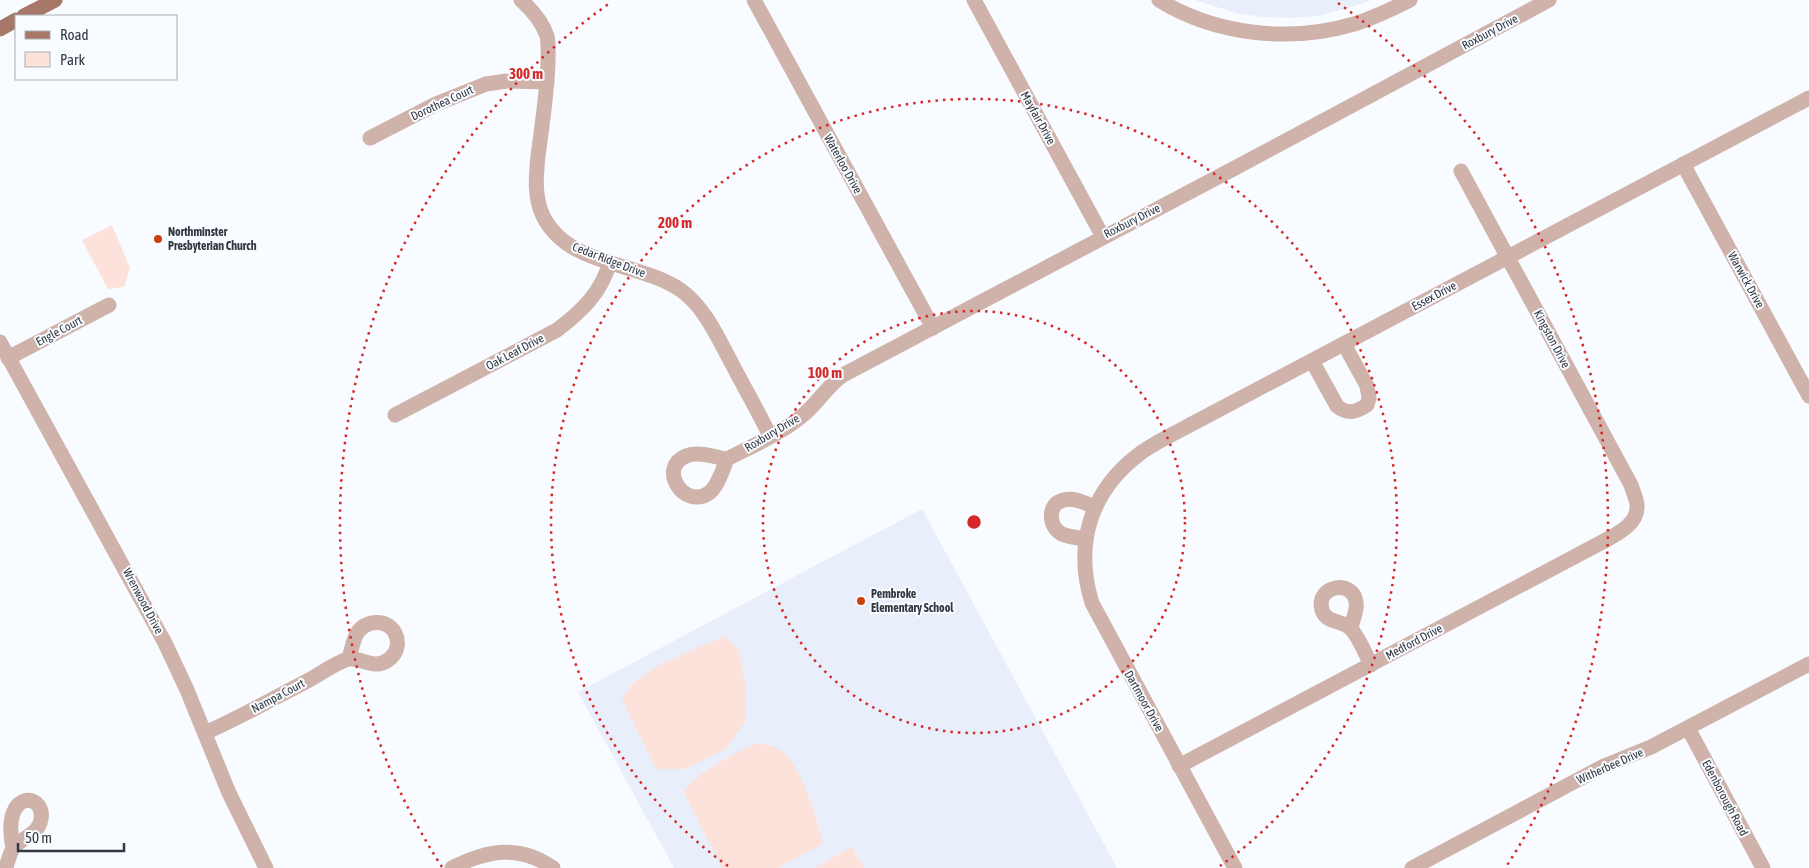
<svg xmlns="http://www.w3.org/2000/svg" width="1809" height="868" viewBox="0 0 1809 868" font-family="'Asap Condensed',sans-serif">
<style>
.built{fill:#e8effa}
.green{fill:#fce2da}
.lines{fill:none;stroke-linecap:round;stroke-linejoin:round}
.minor{stroke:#cfb3ab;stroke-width:15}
.primary{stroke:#a77768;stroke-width:15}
.ring{fill:none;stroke:#d62828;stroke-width:2.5;stroke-dasharray:2.5 5}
.poi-dot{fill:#c94209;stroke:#f8fbff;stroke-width:2}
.labels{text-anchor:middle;stroke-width:4;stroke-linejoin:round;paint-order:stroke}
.street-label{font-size:12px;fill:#343941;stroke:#f8fbff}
.poi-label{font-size:12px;font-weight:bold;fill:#343941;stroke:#f8fbff;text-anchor:start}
.centre{fill:#d62828;stroke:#f8fbff;stroke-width:2.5}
.ring-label{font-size:15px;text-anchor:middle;font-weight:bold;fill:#d62828;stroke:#f8fbff;stroke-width:4;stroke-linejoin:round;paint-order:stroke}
</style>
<rect width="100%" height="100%" fill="#f8fbff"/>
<g class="built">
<path d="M1195,0H1372L1346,9L1316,16L1290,18L1263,17L1236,13Z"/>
<path d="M922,509L1117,868H674L578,692Z"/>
</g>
<g class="green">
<path d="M112,225L130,268L124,287L108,289L82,240Z"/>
<path d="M725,636L739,651L745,682V722L726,749L685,769H656L622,699L632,684L661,664Z"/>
<path d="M756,743C763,745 774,745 779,749C801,762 818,821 823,844L777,868H722L684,793C689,776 740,751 756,743Z"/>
<path d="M852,847L864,868H814Z"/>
</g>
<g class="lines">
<g class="minor">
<path d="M521,0C532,10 542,21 547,36C549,45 548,54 548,62C547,94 542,125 538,156C536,176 534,197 543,216C569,268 640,261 682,291C705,308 718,338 731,362C744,387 758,411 770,436"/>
<path d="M754,0L933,328"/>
<path d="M974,0L1103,237"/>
<path d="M1159,0C1216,35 1290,43 1354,24C1374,18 1392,9 1410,0"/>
<path d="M370,138L436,104L486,84L507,81L547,82"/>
<path d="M1683,164L1809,396"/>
<path d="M0,342L165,643L187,690L229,793L266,868"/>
<path d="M8,358L109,305"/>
<path d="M1312,361L1337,406C1348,415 1356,412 1367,405L1369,398L1367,386L1344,344"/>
<path d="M395,415L557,330C582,311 601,293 610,262"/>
<path d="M727,459C723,469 718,486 709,493C684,510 657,468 686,456C699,451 714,457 727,459C752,446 780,434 802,416C817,404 827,386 843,375L1233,169L1549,0"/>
<path d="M1086,539C1078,538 1069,537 1062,534C1048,527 1047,503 1064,500C1074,497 1085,503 1095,507"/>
<path d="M1351,629C1352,620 1358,610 1356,602C1353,579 1315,585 1322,610C1326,623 1341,620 1350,628C1358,635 1366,655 1371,665"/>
<path d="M1688,728L1763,868"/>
<path d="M205,733C241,717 276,697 311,679C322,673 335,663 348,659C359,656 374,671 388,660C397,654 400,643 395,633C387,618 366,620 357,633C353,641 351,650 349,659"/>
<path d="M1179,766L1608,539C1619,533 1637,523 1637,508C1638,501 1633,492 1631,485L1461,171"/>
<path d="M6,868C8,861 10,851 15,846C22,838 36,835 40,823C50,793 0,785 13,848"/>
<path d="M452,868C487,850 519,844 553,868"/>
<path d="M1235,868L1092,603C1074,545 1090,492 1138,455C1153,443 1172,435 1188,426L1809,98"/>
<path d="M1412,868L1602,767L1651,747L1809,664"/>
</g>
<g class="primary">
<path d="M24,16L55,0"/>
<path d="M0,29L16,20"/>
</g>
</g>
<g class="ring">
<circle cx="974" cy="522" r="211"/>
<path d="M728 866A423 423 0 1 1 1220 866"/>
<path d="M442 867A634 634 0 0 1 610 3M1338 3A634 634 0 0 1 1506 867"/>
</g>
<g class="poi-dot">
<circle cx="158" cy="239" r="5"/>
<circle cx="861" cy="601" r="5"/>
</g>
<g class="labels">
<g class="street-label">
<text transform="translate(1490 32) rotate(-28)" y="4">Roxbury Drive</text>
<text transform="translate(442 103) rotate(-25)" y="4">Dorothea Court</text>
<text transform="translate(1038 118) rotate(61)" y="4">Mayfair Drive</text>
<text transform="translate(843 164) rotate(61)" y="4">Waterloo Drive</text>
<text transform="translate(1132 221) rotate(-27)" y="4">Roxbury Drive</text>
<text transform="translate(609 260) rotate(21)" y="4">Cedar Ridge Drive</text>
<text transform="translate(1746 280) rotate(61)" y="4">Warwick Drive</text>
<text transform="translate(1434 296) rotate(-28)" y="4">Essex Drive</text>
<text transform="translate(59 331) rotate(-28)" y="4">Engle Court</text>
<text transform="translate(1552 339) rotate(62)" y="4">Kingston Drive</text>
<text transform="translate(515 352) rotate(-28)" y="4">Oak Leaf Drive</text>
<text transform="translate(772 433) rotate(-31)" y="4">Roxbury Drive</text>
<text transform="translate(143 601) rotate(62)" y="4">Wrenwood Drive</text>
<text transform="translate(1414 642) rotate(-28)" y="4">Medford Drive</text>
<text transform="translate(278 696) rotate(-28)" y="4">Nampa Court</text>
<text transform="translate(1144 701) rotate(61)" y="4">Dartmoor Drive</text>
<text transform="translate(1610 766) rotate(-24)" y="4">Witherbee Drive</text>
<text transform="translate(1725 798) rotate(62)" y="4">Edenborough Road</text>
</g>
<g class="poi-label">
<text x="168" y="236">Northminster<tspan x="168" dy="14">Presbyterian Church</tspan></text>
<text x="871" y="598">Pembroke<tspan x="871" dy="14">Elementary School</tspan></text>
</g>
</g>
<circle cx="974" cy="522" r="8" class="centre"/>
<g class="ring-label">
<text x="526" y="79">300 m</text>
<text x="675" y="228">200 m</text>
<text x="825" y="378">100 m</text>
</g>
<rect x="15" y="15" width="162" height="65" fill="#f8fbff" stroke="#aaadb3"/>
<rect x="25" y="31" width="25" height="8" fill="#a77768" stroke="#aaadb3"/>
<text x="60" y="40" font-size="15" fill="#343941">Road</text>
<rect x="25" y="52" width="25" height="15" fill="#fce2da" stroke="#aaadb3"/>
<text x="60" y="65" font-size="15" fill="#343941">Park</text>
<path d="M18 843v8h106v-8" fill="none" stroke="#343941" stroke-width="2.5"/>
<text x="25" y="843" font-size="15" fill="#343941" stroke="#f8fbff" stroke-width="4" paint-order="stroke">50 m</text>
</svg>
